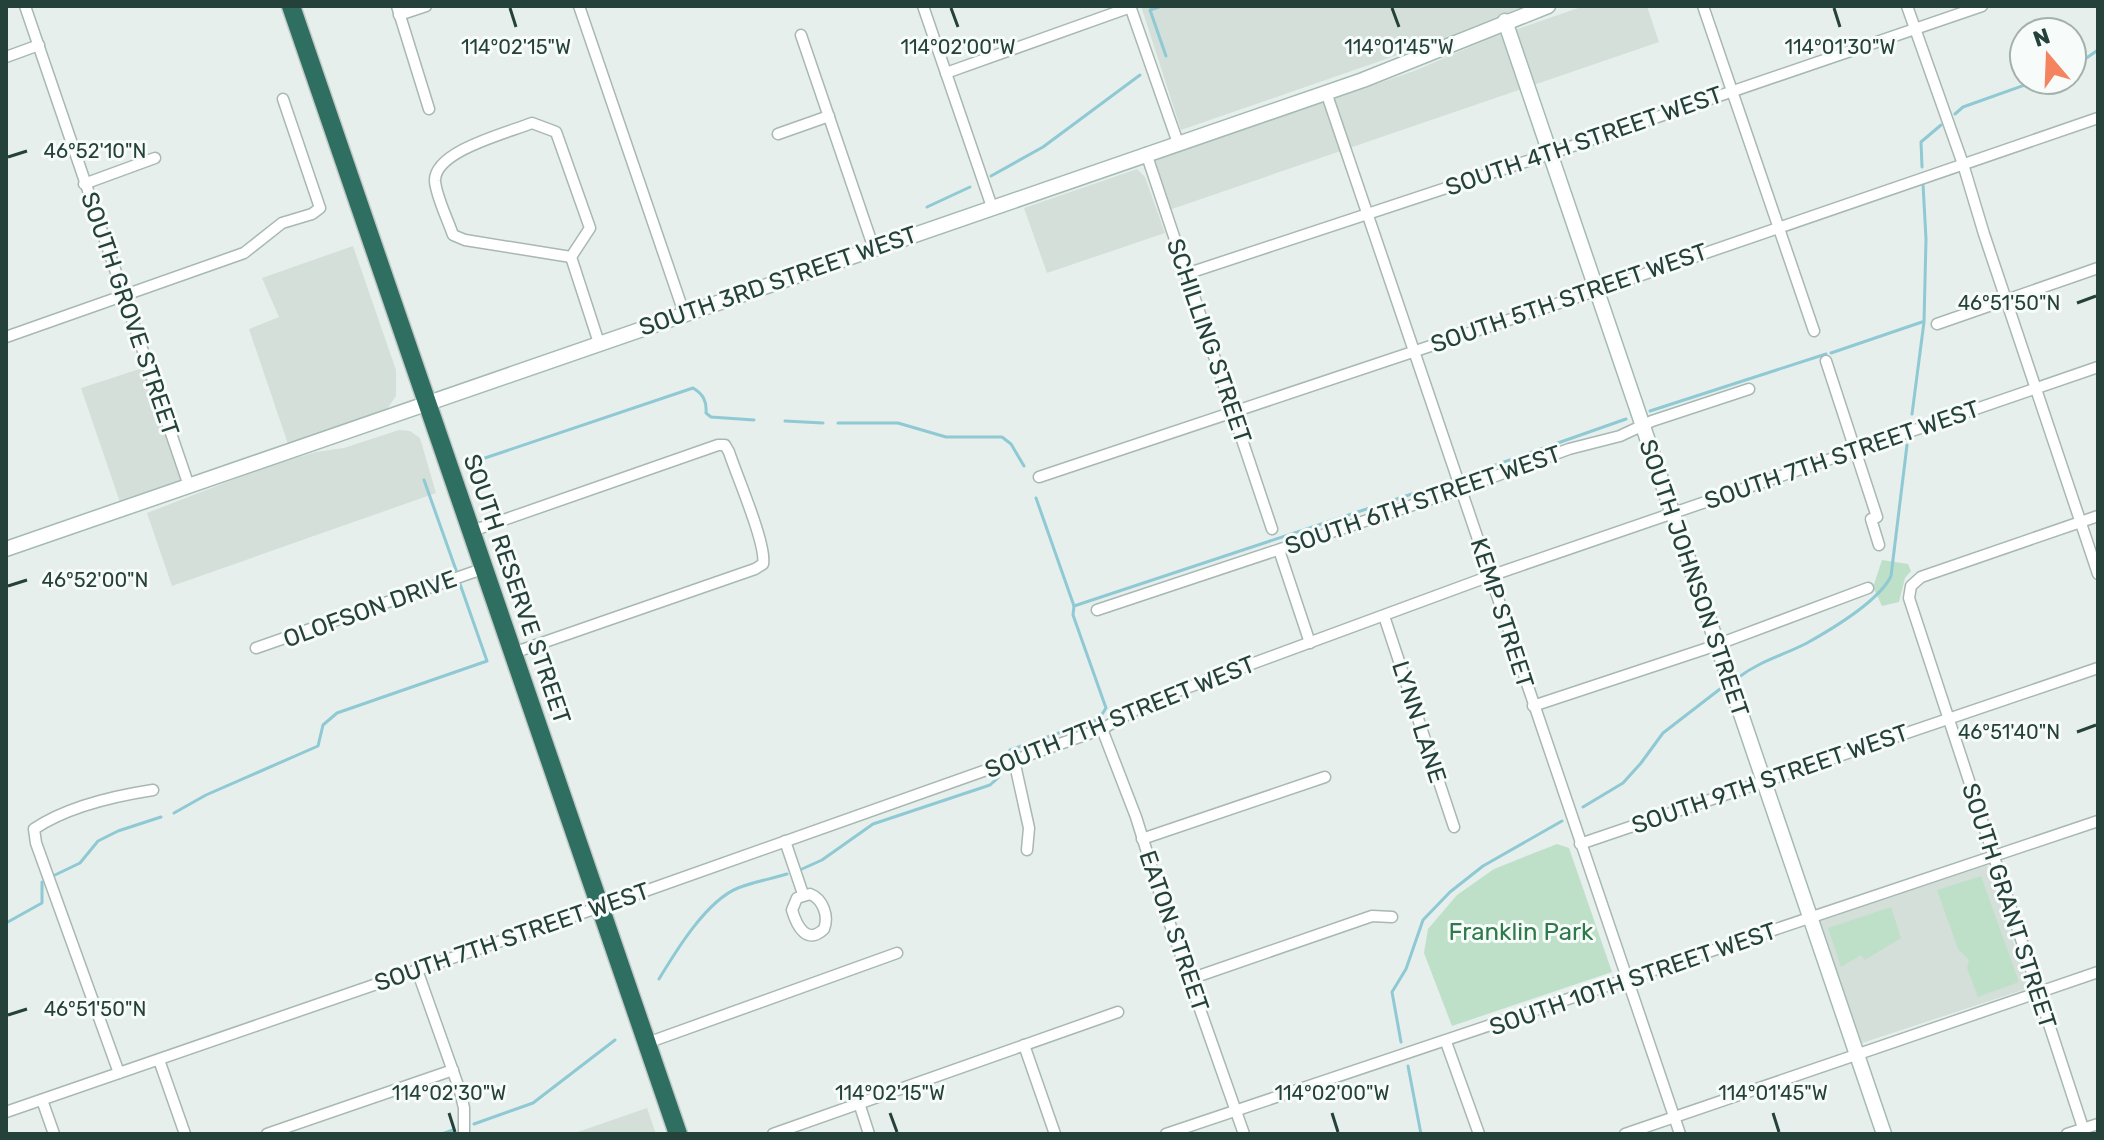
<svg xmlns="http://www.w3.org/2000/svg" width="2104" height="1140" viewBox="0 0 2104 1140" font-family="Rubik,sans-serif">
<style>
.built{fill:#d4dfda}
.green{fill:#bfe0c8}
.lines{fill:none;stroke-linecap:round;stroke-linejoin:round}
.stream{stroke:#8ec9d4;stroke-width:3}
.street-casing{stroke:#a8b8b2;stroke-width:13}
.secondary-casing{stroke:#a4bbb3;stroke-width:17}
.highway-casing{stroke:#c2cac8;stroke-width:21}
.street{stroke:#fff;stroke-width:10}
.secondary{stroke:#fff;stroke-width:14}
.highway{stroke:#2f6f62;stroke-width:18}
.ticks{fill:none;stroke:#24423a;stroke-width:3}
.labels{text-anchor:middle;stroke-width:6;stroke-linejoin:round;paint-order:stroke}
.street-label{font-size:24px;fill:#24423a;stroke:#f7fbf9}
.park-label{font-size:24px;fill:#2d7a4b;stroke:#f7fbf9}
.ticks-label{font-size:20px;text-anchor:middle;fill:#24423a;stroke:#f7fbf9;stroke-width:6;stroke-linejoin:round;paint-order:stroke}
</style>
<rect width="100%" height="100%" fill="#e6efeb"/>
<g class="built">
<path d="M1141,6H1539L1181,130Z"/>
<path d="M1584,6H1647L1659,42L1169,210L1154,161L1414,71L1491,38Z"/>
<path d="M1137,169L1145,177L1165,233L1047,273L1024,208Z"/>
<path d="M353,246L396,370V396L387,409L288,444L249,329L279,317L262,278Z"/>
<path d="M152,365L191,481L121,505L81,388Z"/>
<path d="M399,430L410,431L420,438L436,493L172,586L147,513L271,465L316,452L344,448Z"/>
<path d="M1987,865L2029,988L1862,1043L1819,921Z"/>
<path d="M647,1108L656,1134H572Z"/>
</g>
<g class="green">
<path d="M1882,560L1908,564L1911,571L1905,578L1899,602L1882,606L1873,587Z"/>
<path d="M1557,844L1569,848L1612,972L1452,1026L1424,953L1428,929L1457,895L1494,869Z"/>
<path d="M1981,876L2019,982L1978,997L1967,968L1969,960L1958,949L1937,890Z"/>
<path d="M1891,907L1901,938L1865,960L1861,955L1841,967L1828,928Z"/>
</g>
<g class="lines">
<g class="stream">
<path d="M1162,6L1150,10L1166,56"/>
<path d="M2072,68L2098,50"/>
<path d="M1955,114L1963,107L2039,80"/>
<path d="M1922,167L1921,142L1941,125"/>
<path d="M991,176L1043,147L1140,75"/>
<path d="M927,207L970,187"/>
<path d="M1831,353L1922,322"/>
<path d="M1650,411L1826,354"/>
<path d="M1912,414L1924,322L1926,239L1923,184"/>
<path d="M785,421L823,423"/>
<path d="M838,423H898L946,437H1002L1011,444L1024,466"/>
<path d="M473,462L693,388C703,394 707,401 706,413L711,417L754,420"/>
<path d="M1467,475L1626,419"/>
<path d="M424,480L456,570"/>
<path d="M1036,498L1074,606"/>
<path d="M1739,677C1760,661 1784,655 1807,643C1832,629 1879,601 1891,576L1907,445"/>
<path d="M1003,760L1010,750L1099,719L1106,708L1073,615L1074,606L1448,482"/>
<path d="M1583,807L1623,783L1641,763L1663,733L1720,689"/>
<path d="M174,813L206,795L318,746L323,725L337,713L487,661L460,584"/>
<path d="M802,869L822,860L873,824L990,785L999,777"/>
<path d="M55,875L80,863L98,841L118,831L161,817"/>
<path d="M6,923L42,903V882"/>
<path d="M659,979C676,951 706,901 738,888C753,882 771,879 787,874"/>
<path d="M1401,1042L1392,992L1406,969L1423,920L1450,892L1483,866L1562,821"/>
<path d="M1408,1066L1421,1134"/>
<path d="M474,1124L533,1103L615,1040"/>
<path d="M442,1134L453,1130"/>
</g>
<defs>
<g id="street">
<path d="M25,6L189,486"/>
<path d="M397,6L429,109"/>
<path d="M579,6L684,313"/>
<path d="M923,6L992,207"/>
<path d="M1130,6L1178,143"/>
<path d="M1703,6L1814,331"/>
<path d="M1907,6L1963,164L1984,234L2098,574"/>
<path d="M399,15L426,6"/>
<path d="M801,35L874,249"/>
<path d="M6,57L39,45"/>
<path d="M946,73L1131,7"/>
<path d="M1326,92L1680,1134"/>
<path d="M532,123L556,132L590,228L571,257L465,240L453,235C448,220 436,196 435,181C434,151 507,133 532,123Z"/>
<path d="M778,134L829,116"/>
<path d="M1146,153L1272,529"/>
<path d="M84,184L155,158"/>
<path d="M571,257L599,343"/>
<path d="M1186,274L1558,151L1982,6"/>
<path d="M1937,324L2098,268"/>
<path d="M6,337L244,253L282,223L312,214L320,208L283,99"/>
<path d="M1826,361L1877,517"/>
<path d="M1039,477L1595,291L2098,118"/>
<path d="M1871,519L1879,545"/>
<path d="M472,531L718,445H725L729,452C736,474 767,545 763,564L755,569L513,653"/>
<path d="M1279,550L1310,643"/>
<path d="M1097,610L1452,492L1569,449L1620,436L1652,421L1749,389"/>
<path d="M1384,616L1454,827"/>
<path d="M256,648L485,568"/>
<path d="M1533,706L1708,648L1868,588"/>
<path d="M1102,729L1136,817L1165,910L1244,1134"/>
<path d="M1014,760L1029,828L1027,850"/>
<path d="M1142,839L1325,777"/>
<path d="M785,841L803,894"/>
<path d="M1580,844L2098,668"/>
<path d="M810,894C823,899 829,916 824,929C807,945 797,927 792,910L797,898Z"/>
<path d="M417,970L460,1091L464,1108V1134"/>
<path d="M1190,979L1372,916L1392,917"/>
<path d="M1446,1042L1479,1134"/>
<path d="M647,1043L897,953"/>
<path d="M1024,1045L1055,1134"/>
<path d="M159,1060L185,1134"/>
<path d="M119,1073L36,843L34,829C68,806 114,796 153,790"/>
<path d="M42,1100L54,1134"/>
<path d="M859,1103L869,1134"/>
<path d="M6,1112L617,901L1102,729L1151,701L1490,576L2098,367"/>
<path d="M267,1134L453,1070"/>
<path d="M773,1134L1118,1012"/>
<path d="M1166,1134L2098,821"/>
<path d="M1625,1134L2098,972"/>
<path d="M2067,1134L2098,1124"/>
<path d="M2085,1134L1909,598L1911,586L1921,577L2098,516"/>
</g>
<g id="secondary">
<path d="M1505,21L1884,1134"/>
<path d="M6,549L1363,80L1548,6"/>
</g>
<path id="highway" d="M291,6L678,1134"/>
</defs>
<use href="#street" class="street-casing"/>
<use href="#secondary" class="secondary-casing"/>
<use href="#highway" class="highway-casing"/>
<use href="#street" class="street"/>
<use href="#secondary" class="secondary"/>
<use href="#highway" class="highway"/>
</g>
<path class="ticks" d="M510,8L516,27M951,8L958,27M1392,8L1399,27M1834,8L1840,27M8,157L27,151M2077,303L2096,296M8,586L27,580M2077,732L2096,725M8,1015L27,1009M449,1113L455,1132M890,1113L897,1132M1332,1113L1338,1132M1773,1113L1779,1132"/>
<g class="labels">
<g class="street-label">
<text transform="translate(1584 141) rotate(-19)" y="8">SOUTH 4TH STREET WEST</text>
<text transform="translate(778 281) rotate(-19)" y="8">SOUTH 3RD STREET WEST</text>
<text transform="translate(1569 298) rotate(-19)" y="8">SOUTH 5TH STREET WEST</text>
<text transform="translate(130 314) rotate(71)" y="8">SOUTH GROVE STREET</text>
<text transform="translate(1209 341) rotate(71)" y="8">SCHILLING STREET</text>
<text transform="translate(1842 455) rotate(-19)" y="8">SOUTH 7TH STREET WEST</text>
<text transform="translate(1423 500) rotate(-19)" y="8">SOUTH 6TH STREET WEST</text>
<text transform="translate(1694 578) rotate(71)" y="8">SOUTH JOHNSON STREET</text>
<text transform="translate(517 589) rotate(71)" y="8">SOUTH RESERVE STREET</text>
<text transform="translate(370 609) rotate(-20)" y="8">OLOFSON DRIVE</text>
<text transform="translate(1502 613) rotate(72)" y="8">KEMP STREET</text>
<text transform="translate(1120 717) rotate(-22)" y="8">SOUTH 7TH STREET WEST</text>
<text transform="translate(1419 722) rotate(72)" y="8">LYNN LANE</text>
<text transform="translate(1770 779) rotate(-19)" y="8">SOUTH 9TH STREET WEST</text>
<text transform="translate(2009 906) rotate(72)" y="8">SOUTH GRANT STREET</text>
<text transform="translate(1174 931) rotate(71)" y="8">EATON STREET</text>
<text transform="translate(512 937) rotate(-19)" y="8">SOUTH 7TH STREET WEST</text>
<text transform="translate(1633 979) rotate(-19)" y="8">SOUTH 10TH STREET WEST</text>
</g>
<g class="park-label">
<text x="1521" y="940">Franklin Park</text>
</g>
</g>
<g class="ticks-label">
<text x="1840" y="54">114°01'30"W</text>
<text x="516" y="54">114°02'15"W</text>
<text x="958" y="54">114°02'00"W</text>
<text x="1399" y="54">114°01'45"W</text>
<text x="95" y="158">46°52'10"N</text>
<text x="2009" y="310">46°51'50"N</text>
<text x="95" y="587">46°52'00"N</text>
<text x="2009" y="739">46°51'40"N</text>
<text x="95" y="1016">46°51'50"N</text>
<text x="449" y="1100">114°02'30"W</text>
<text x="890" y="1100">114°02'15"W</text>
<text x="1332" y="1100">114°02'00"W</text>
<text x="1773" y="1100">114°01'45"W</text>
</g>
<rect width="2104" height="1140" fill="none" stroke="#24423a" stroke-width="16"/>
<g transform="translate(2048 56) rotate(341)"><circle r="38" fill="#f7fbf9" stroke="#a3b1ad" stroke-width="2"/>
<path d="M0-6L14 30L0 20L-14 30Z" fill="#f4845f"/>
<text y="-12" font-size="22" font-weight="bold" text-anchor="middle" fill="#24423a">N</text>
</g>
</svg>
